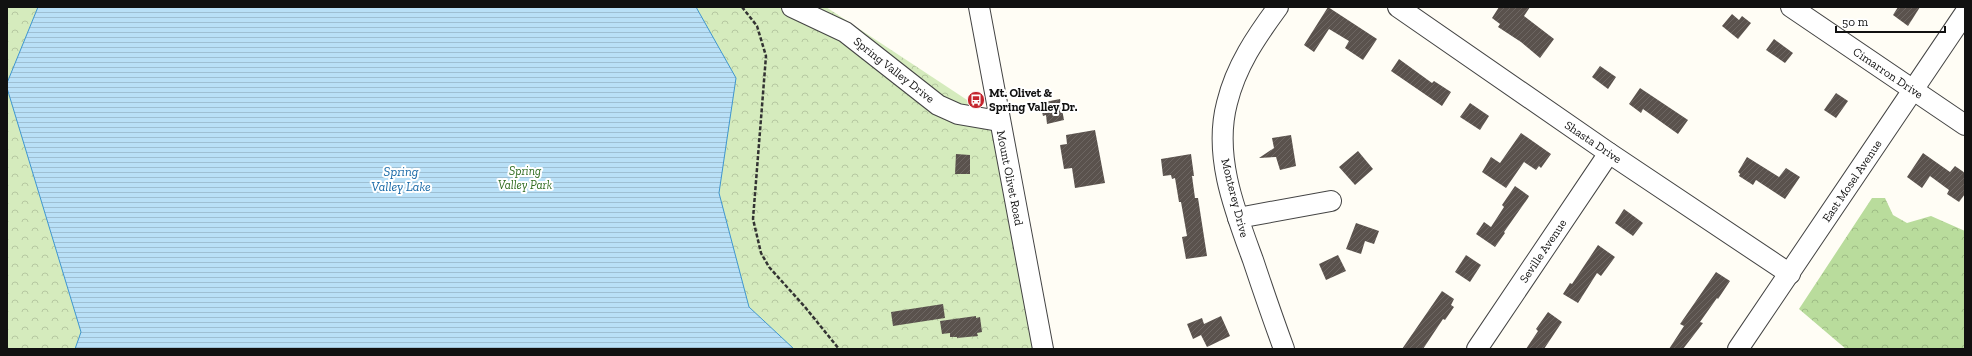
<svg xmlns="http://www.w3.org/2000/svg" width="1972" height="356" viewBox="0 0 1972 356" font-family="'Zilla Slab',serif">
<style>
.forest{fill:url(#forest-crowns)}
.park{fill:url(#park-crowns)}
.water{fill:url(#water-rules);stroke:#3f96cf}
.building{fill:url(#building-hatch)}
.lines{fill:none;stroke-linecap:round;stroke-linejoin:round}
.minor-casing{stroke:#444;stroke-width:22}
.path{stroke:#333;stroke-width:2.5;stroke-dasharray:4 2;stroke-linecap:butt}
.minor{stroke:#fff;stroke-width:20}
.labels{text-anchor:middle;stroke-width:4;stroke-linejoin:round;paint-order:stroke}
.street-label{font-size:12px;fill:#111;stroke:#fff}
.poi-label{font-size:12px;font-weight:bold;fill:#111;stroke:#fff;text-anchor:start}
.park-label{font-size:12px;font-style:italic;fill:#2f6b1f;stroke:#fff}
.water-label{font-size:13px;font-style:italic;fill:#1768a6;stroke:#fff}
</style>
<defs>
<pattern id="forest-crowns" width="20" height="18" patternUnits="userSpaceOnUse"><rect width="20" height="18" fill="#b9dc9c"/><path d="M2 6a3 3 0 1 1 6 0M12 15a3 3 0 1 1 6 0" fill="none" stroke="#9ebc85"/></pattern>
<pattern id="park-crowns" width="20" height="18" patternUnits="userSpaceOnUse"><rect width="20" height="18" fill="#d5ebbd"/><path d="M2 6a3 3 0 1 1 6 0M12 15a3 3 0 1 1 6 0" fill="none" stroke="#b6c8a1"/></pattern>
<pattern id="water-rules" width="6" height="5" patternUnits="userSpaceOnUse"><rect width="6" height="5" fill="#b9e0f7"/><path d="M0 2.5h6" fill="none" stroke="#9ebfd3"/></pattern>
<pattern id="building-hatch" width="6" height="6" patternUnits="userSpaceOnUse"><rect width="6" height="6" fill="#5a524d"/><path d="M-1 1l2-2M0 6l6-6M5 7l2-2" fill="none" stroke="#6d6662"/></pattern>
</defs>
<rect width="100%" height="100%" fill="#fffdf5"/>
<path class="forest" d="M1872,198H1885L1893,215L1907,223L1931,216L1965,231V349H1846L1799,309Z"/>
<path class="park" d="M7,7H826L999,121L1044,349H7Z"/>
<path class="water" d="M38,7H696L736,78L719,193L749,307L794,349H75L81,332L7,88V83Z"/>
<g class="building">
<path d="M1328,7L1377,39L1363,60L1345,48L1349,41L1329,29L1314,52L1304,45Z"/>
<path d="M1499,7H1530L1524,16L1554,39L1540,58L1521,42L1498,27L1500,24L1492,18Z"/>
<path d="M1898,7H1920L1908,26L1893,15Z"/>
<path d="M1732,14L1739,20L1742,16L1751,23L1738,39L1722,26Z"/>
<path d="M1774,39L1793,53L1785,63L1766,50Z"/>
<path d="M1399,59L1432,83L1434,81L1451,92L1442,106L1391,71Z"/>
<path d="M1600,66L1616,77L1608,89L1592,77Z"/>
<path d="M1640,88L1688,120L1678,134L1643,109L1641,113L1629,104Z"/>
<path d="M1836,93L1848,101L1836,118L1824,110Z"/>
<path d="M1060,99L1064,120L1047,124L1046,115L1043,116L1040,103Z"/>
<path d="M1470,103L1489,116L1480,130L1460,117Z"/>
<path d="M1095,130L1105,183L1075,188L1072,168L1064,169L1060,145L1067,144L1066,135Z"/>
<path d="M1521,133L1551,154L1541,168L1539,166L1536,170L1524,162L1506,188L1482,172L1491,157L1500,163Z"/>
<path d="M1291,135L1296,166L1280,170L1276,157L1259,158L1274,148L1272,138Z"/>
<path d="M1358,151L1373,169L1355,185L1339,167Z"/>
<path d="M1923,153L1950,172L1955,166L1965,173V194L1959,202L1947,194L1949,190L1930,176L1922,188L1907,177Z"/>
<path d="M956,154L970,155V174H955Z"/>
<path d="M1191,154L1194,176H1192L1195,198H1198L1207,256L1186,259L1182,237L1187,236L1181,202H1179L1175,178L1172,179L1171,175L1163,176L1161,159Z"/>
<path d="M1747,157L1779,177L1786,168L1800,177L1785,199L1756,180L1753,185L1739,176L1740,174L1738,172Z"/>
<path d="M1515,186L1529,196L1528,198L1504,232L1505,233L1495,247L1476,234L1484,222L1491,227L1504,207L1502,205Z"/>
<path d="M1624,209L1643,223L1633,236L1615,223Z"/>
<path d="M1356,223L1379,231L1374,244L1365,241L1361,254L1346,249Z"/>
<path d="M1598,245L1615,257L1601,276L1597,273L1578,303L1563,294L1570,283L1572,284Z"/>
<path d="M1338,255L1346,271L1326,280L1319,264Z"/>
<path d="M1466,255L1481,265L1470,282L1455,272Z"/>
<path d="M1716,272L1730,281L1718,299L1717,298L1700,322L1703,323L1683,349H1669L1684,326L1680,324Z"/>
<path d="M1442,291L1454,299L1451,305L1454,307L1445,320L1443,319L1423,349H1402Z"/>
<path d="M943,304L945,318L893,326L891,312Z"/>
<path d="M1548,312L1562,322L1544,349H1526L1538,331L1536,329Z"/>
<path d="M976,316V318L980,317L982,332L977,333L978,336L957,338V337H950V333L942,334L940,321Z"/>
<path d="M1221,316L1230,336L1207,347L1201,335L1193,339L1187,324L1202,318L1204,324Z"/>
</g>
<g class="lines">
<defs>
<g id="minor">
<path d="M792,7L845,32L938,105L958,114L999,121"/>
<path d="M979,7L1043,349"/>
<path d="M1278,7C1256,37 1236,66 1227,103C1213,156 1235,211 1253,260C1263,290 1273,319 1284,349"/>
<path d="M1398,7L1609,153L1790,274"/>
<path d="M1791,7L1965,125"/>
<path d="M1238,218L1331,201"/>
<path d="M1477,349L1609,153"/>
<path d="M1738,349L1965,13"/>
</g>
</defs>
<use href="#minor" class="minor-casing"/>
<path class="path" d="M742,7L757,26L766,56L753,219L761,253L769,267L805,307L839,349"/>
<use href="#minor" class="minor"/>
</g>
<defs>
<symbol id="bus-disc" viewBox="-11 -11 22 22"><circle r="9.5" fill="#c4262e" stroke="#fff"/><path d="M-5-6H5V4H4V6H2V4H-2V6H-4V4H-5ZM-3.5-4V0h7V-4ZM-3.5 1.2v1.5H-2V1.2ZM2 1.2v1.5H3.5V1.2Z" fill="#fff"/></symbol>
</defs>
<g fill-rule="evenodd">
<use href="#bus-disc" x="966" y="90" width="20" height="20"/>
</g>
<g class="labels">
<g class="street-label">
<text transform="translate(894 70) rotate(38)" y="4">Spring Valley Drive</text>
<text transform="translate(1888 73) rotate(34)" y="4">Cimarron Drive</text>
<text transform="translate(1593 142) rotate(34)" y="4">Shasta Drive</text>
<text transform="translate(1010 178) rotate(79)" y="4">Mount Olivet Road</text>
<text transform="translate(1852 181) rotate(-56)" y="4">East Mosel Avenue</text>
<text transform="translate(1235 198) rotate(76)" y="4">Monterey Drive</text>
<text transform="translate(1543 251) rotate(-56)" y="4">Seville Avenue</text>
</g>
<g class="poi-label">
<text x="989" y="97">Mt. Olivet &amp;<tspan x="989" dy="14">Spring Valley Dr.</tspan></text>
</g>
<g class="park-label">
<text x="525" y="175">Spring<tspan x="525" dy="14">Valley Park</tspan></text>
</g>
<g class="water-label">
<text x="401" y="176">Spring<tspan x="401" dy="15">Valley Lake</tspan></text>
</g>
</g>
<rect width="1972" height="356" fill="none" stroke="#111111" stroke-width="16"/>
<path d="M1836 26v6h109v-6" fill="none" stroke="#111111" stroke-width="2"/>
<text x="1842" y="26" font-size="12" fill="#111111" stroke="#ffffff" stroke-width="3" paint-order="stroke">50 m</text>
</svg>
